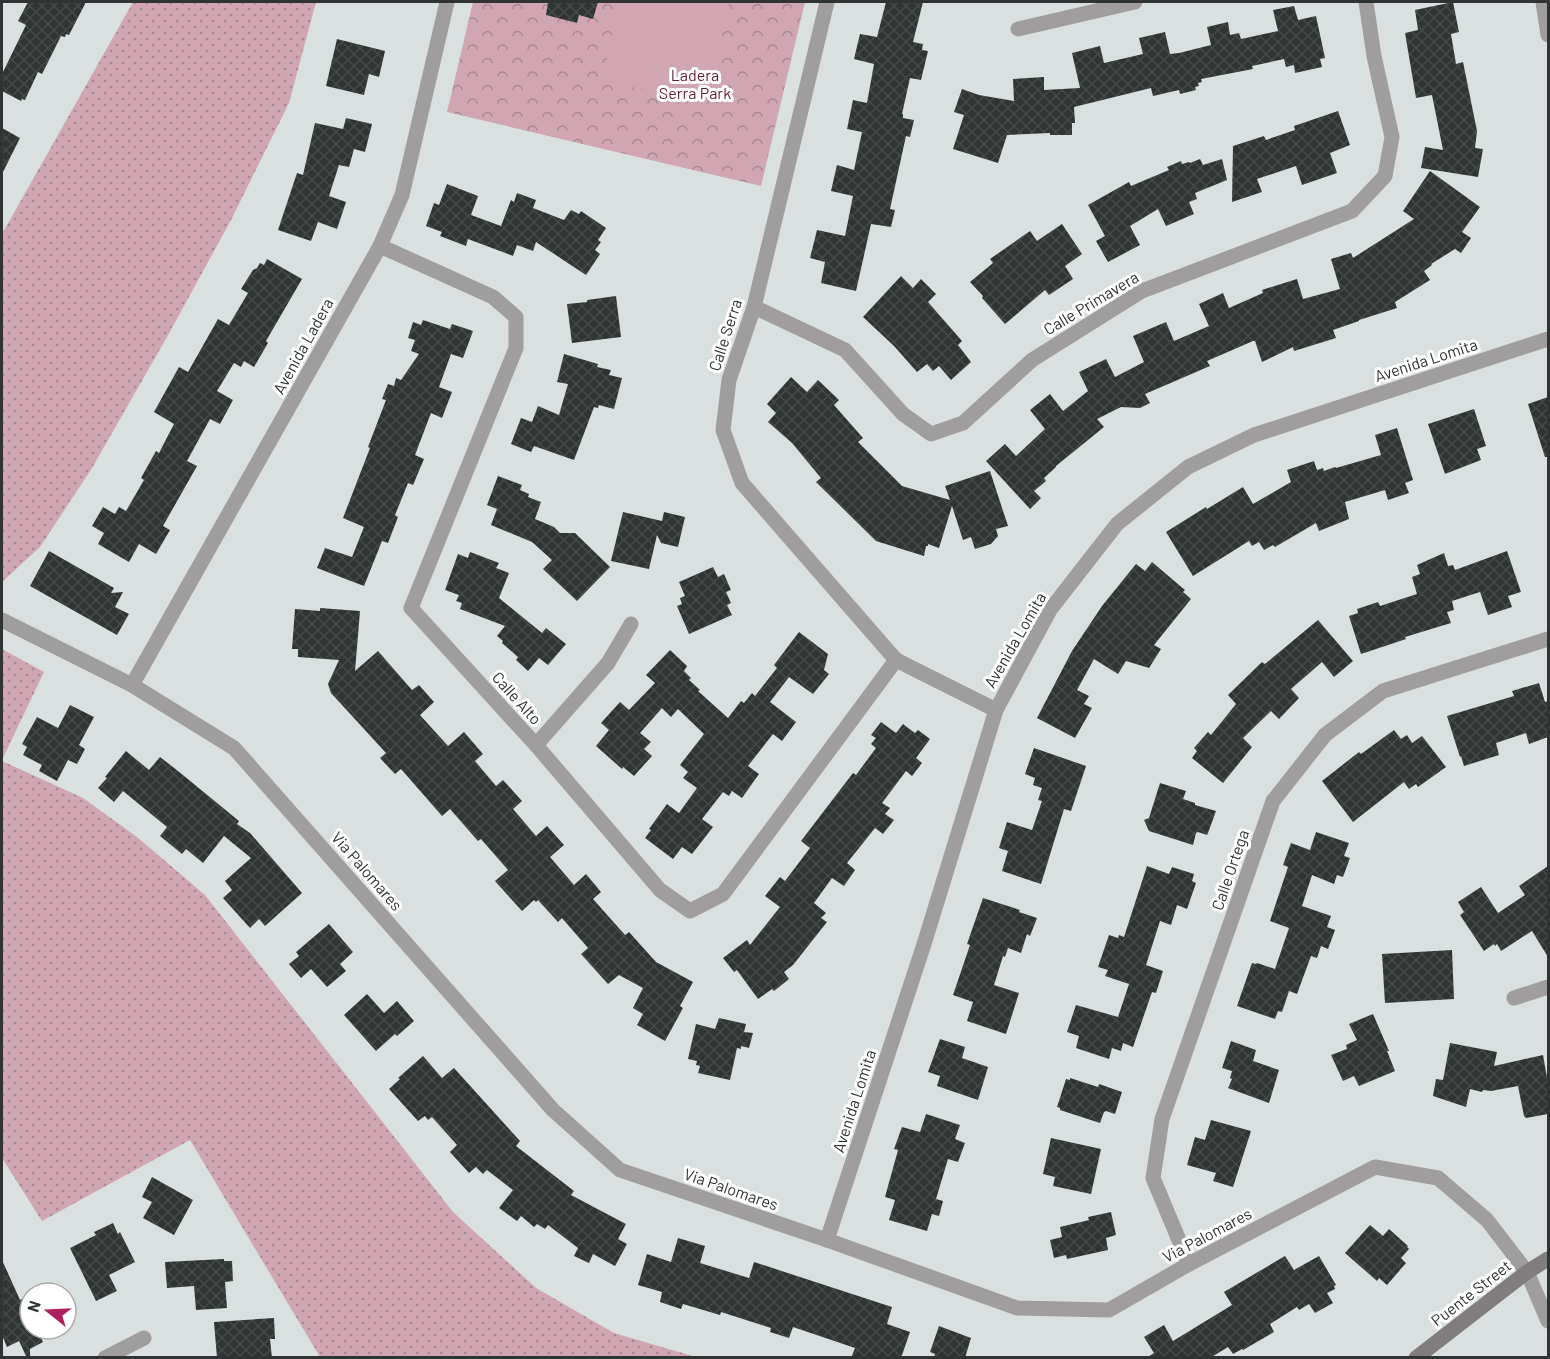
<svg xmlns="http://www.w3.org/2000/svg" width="1550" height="1359" viewBox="0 0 1550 1359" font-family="Barlow,sans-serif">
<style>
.grass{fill:url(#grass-dots)}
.forest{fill:url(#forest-crowns)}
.garden{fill:#cfa6b1}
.building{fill:url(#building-cross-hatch)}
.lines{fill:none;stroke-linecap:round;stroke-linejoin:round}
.street{stroke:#a09d9e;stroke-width:15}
.secondary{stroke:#817d7e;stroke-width:15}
.labels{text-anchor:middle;stroke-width:6;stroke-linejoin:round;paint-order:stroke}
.park-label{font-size:16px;fill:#641e38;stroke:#fff}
.street-label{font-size:16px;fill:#303333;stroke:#fff}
</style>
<defs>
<pattern id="grass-dots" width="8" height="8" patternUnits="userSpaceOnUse" patternTransform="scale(1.5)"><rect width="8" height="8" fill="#cfa6b1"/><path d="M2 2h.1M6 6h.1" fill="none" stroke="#a88891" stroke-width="1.8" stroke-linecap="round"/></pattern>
<pattern id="forest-crowns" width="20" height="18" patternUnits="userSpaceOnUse" patternTransform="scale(1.5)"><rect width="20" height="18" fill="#cfa6b1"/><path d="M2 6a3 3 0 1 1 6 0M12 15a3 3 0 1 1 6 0" fill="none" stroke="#a88891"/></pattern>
<pattern id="building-cross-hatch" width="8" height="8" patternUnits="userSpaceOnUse" patternTransform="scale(1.5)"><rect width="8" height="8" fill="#2f3534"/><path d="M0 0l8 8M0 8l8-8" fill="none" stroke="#454a49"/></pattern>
</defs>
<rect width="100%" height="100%" fill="#dae0e0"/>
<g class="grass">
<path d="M133,2H316L289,103L231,220L167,337L92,468L40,547L2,582V234Z"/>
<path d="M2,649L44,672L2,760Z"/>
<path d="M2,761L83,798L137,837L205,895L453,1212L536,1288L614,1333L696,1357H320L190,1140L42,1221L2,1158Z"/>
</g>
<path class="forest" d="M473,2H805L761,186L447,112Z"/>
<path class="garden" d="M620,2H729L706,104L602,80Z"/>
<g class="building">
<path d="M28,2H86L69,35L66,34L65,37L61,36L42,74L38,72L25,100L22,99L21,101L2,91V74L26,25L18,21Z"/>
<path d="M548,2H598L593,19L579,15L577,23L546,15Z"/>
<path d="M886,2H923L913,42L923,44L922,50L928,51L921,80L910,78L902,114H903V118L914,120L910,137L906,136L890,209L895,210L891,227L871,224L856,291L821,283L825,262L810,258L817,230L845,236L853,196L831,191L837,165L854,170L862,132L847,129L853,100L867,103L874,64L854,59L860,34L877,37Z"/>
<path d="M1453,2L1459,32L1451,34L1456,64L1463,62L1477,131L1475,148L1483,149L1478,177L1421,168L1425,147L1443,150L1432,95L1416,98L1405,33L1418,30L1415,10Z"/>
<path d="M1294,6L1298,20L1316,16L1325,58L1320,59L1322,67L1295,73L1294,65L1286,67L1284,59L1252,66L1253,69L1201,79L1202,82L1198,83L1199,86L1195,87L1196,90L1180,94L1179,90L1153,96L1151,88L1074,107L1075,123H1072V135H1050V133L1007,135L998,163L953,149L964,115L954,112L962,89L979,95L1014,101L1013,79L1044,77V90L1080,88L1072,53L1100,46L1104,63L1143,54L1139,38L1165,32L1170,54L1179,53L1211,45L1207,27L1228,22L1230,35L1239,33L1241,39L1278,31L1273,10Z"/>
<path d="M337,39L385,51L379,77L369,74L364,95L326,86Z"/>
<path d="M1338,111L1350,145L1330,153L1337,173L1302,185L1296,166L1257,179L1262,192L1232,202L1233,146L1264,136L1266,140L1295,130L1294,126Z"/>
<path d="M346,118L372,124L365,152L354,149L349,167L339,165L329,196L346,202L337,229L318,222L311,241L278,230L297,173L303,175L315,123L343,129Z"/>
<path d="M2,128L20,138L2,174Z"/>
<path d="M1200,159L1203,165L1222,159L1227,180L1195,193L1197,199L1189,202L1194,214L1166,226L1158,209L1130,226L1140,245L1108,262L1096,241L1105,236L1088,205L1129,182L1131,186L1169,170L1167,167L1181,161L1182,164L1189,162L1190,163Z"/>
<path d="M1430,171L1480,207L1462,232L1471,238L1461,253L1455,249L1431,264L1432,265L1424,271L1430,280L1395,302L1397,308L1359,320V321L1333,330L1336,338L1294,351L1293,347L1262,362L1255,341H1253L1207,361L1210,366L1145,394L1150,403L1140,408L1121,407L1097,419L1104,427L1056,466V467L1044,478L1046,481L1034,491L1041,498L1030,509L986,461L1005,444L1016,456L1045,429L1030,410L1050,394L1063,411L1088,391L1079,372L1106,359L1115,377L1144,362L1133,336L1166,322L1174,341L1209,326L1199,304L1223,293L1229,308L1263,293L1262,290L1297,279L1303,299L1340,289L1331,259L1351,253L1353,258L1414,219L1403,211Z"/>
<path d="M447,184L478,196L471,215L501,226L511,200L514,202L517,193L536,200L533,208L564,220L571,210L579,214L581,211L606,228L598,240L601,242L595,250L600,254L586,275L536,242L533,251L517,245L513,256L468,239L466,246L440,236L442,232L426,226L434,203L439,205Z"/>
<path d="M1062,224L1082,254L1065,266L1073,279L1049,295L1045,290L1005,324L982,298L983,296L970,282L993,263L990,259L1030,231L1037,241Z"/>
<path d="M267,259L302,279L266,341L268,343L254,367L244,361L241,367L234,363L217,391L233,400L220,424L210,419L187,461L197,466L163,526L170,530L156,554L139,544L129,562L98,544L104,533L92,526L103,507L115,514L119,507L126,511L144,480L141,478L156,451L159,453L174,424L154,412L179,367L188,372L218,319L229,325L248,293L241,289L253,270L257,268L260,263L264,265Z"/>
<path d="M901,276L913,288L921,279L936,294L928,302L962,341L958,345L971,362L951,380L939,366L933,371L927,364L917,372L894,346L863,317Z"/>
<path d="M616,296L621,337L572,343L567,304L587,302V300Z"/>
<path d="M423,320L450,329L452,324L473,331L463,358L451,354L439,387L452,392L442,418L431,413L415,455L424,459L413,485L408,483L395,515L398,517L388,543L382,541L364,586L317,568L325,548L352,557L364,527L343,518L370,448L368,447L386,400L382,399L388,384L394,386L396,378L401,380L419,354L411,351L415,340L408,338L413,322L421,325Z"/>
<path d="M564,354L598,364L597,367L611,370L609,375L622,378L614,409L599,405L598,408L594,407L574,460L534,446L531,452L511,444L521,418L532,422L538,406L559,415L568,384L557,382Z"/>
<path d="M791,377L807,392L818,380L839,400L834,405L863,438L858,442L902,486L950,500L945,486L990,471L1008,526L996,529L998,536L991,544L975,549L971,537L963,540L952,506L939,548L928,544V546H926L924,556L876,541L816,482L821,478L792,443L768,422L776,413L767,404Z"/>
<path d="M1548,397V457H1545L1528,404Z"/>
<path d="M1474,409L1486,446L1477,449L1481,460L1445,474L1428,424Z"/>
<path d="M1397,428L1413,480L1405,483L1409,493L1388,500L1385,490L1345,502L1349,519L1319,531L1316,523L1275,547L1273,545L1264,550L1259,542L1252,546L1249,541L1193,576L1166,532L1206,507L1207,509L1243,487L1253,504L1291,482L1287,470L1314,461L1317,470L1323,468L1324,471L1335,467L1336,468L1381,455L1375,435Z"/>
<path d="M498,476L522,485L520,490L529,494L528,497L541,502L535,519L554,527L560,533H575L610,567L577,601L543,569L552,560L532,542L491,525L497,509L487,505Z"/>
<path d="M623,512L662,521L664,512L685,517L678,547L661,543L657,535L649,569L611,561Z"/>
<path d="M49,551L114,588L111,593L123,592L115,607L129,614L117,635L30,586Z"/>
<path d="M1507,551L1521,592L1508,596L1512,607L1488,615L1480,592L1452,601L1454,610L1447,612L1451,623L1405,637L1406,639L1361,654L1349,616L1358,613L1357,609L1378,602L1380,606L1417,594L1412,577L1420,574L1417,565L1444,553L1448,566L1453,565L1455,570Z"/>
<path d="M470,552L499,563L496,568L509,573L499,598L542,633L546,628L566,644L548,665L539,658L528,671L516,660L518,657L502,643L503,641L497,636L505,626L460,609L462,603L456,601L459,595L445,590L458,554L468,558Z"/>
<path d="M1152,562L1179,585L1185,590L1183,592L1191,599L1154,645L1161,649L1149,668L1126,661L1118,674L1094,659L1077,690L1089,696L1084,704L1092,708L1075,738L1037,718L1072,651L1102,606L1136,564L1145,571Z"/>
<path d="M713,567L718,577L724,574L731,590L726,592L731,603L727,605L732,615L689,634L677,606L682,604L680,598L685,596L679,582Z"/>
<path d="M320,608L360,611L355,671L378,651L412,690L419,685L434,702L420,715L448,746L464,732L483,754L475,761L496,786L503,780L522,801L513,809L536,836L547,826L564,845L550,857L574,885L586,874L601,892L593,899L625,935L629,932L656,962L693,982L680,1006L683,1008L665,1041L637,1025L643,1014L633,1008L643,988L619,975L608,984L581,954L588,948L562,918L558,922L538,900L536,902L534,900L522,911L495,881L508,870L481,839L478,841L450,809L442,816L401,769L395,774L380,758L386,753L331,693L328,684L339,660L298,657V649H292L295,609L320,611Z"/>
<path d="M1318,620L1353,661L1334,677L1322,662L1291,689L1299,698L1279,719L1271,711L1243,738L1252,747L1223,783L1192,758L1197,751L1194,748L1208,732L1211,735L1236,704L1228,695L1262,662L1265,664Z"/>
<path d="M799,632L828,654L824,670L829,674L813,694L789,677L770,702L796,722L782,741L773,734L748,766L759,774L742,798L732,791L729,796L723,792L702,819L713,827L692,854L682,847L673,859L645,838L651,830L649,829L667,804L679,813L697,788L683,778L688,772L680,765L704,734L678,709L671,717L662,708L640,733L651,742L644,749L652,756L634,776L623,767L622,769L596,746L609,730L601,723L620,702L629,710L655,683L646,675L670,650L687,666L684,671L691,678L689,680L700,690L698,691L728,718L741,701L744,703L752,693L755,696L777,668L774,665Z"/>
<path d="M1539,683L1545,702L1548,701V737L1529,744L1526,733L1496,743L1499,755L1464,766L1461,756L1460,757L1447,716L1514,696L1512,691Z"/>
<path d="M70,705L94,717L79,745L85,749L77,764L68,760L57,781L39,771L42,765L23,755L27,747L22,744L37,717L58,728Z"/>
<path d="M881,722L896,733L903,724L915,733L918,730L930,739L916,758L922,763L912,776L906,771L882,803L890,808L885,814L894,820L883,834L875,828L847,863L855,870L844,886L832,878L814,903L826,913L821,918L827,922L793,965L784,972L789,979L774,991L772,989L758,999L737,970L734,972L723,958L747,940L750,945L780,907L765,896L780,877L785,881L810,848L801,841L853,773L856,775L876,748L871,744L876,738L871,735Z"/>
<path d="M1394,730L1401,739L1407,735L1412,743L1422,736L1446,767L1418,787L1416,784L1409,789L1404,782L1353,822L1322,781L1359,752L1361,754Z"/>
<path d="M1034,748L1086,766L1071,811L1064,809L1041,884L1002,871L1008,851L999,848L1007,822L1032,830L1042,801L1038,800L1042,788L1033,785L1035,778L1025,774Z"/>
<path d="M126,751L149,770L160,757L178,771L239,821L237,824L250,833L302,893L265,926L259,919L250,928L223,898L232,890L225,881L251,858L224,836L203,863L186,849L182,854L160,836L167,827L123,791L114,802L98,788L107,778L105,777Z"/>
<path d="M1160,783L1186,791L1183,799L1195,803V805L1216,811L1208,833L1207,835L1198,832L1196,833L1193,845L1149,831L1144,820L1149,818Z"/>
<path d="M1316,832L1349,843L1344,856L1350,858L1343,877L1337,875L1334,884L1312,875L1302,906L1331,916L1327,927L1335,930L1328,949L1321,946L1317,958L1311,956L1297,994L1289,991L1282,1012L1278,1011L1275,1019L1237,1006L1252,963L1256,964L1257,963L1275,969L1289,928L1270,921L1288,867L1283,865L1291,843L1310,850Z"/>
<path d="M1147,866L1169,874L1172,867L1194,874L1192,881L1196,883L1187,909L1177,905L1171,925L1160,921L1146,965L1163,971L1156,993L1152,992L1133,1047L1123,1043L1121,1051L1112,1048L1109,1059L1076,1048L1079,1036L1067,1032L1076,1005L1118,1017L1129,984L1105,976L1108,970L1098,967L1109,935L1118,938L1119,935L1124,937Z"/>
<path d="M1548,866V957L1532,931L1501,951L1497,944L1495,946L1494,944L1484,951L1460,915L1464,912L1458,902L1481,887L1498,913L1525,895L1519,886Z"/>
<path d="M983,898L1020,910L1019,912L1037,918L1030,936L1027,934L1021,953L1008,948L1005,957L1003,956L994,985L1019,993L1006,1034L967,1021L973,1002L953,995L970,945L967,944Z"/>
<path d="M329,924L353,952L340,964L346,971L327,987L311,969L301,978L289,964L299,956L296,952Z"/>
<path d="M1452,950L1454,999L1385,1003L1382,954Z"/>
<path d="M367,994L384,1013L397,1001L414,1021L397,1036L395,1034L376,1051L344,1015Z"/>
<path d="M1373,1014L1389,1051H1387L1395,1071L1359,1086L1354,1076L1343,1081L1331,1055L1347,1049L1346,1045L1357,1040L1349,1024Z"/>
<path d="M719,1018L746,1024L744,1032L753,1033L749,1048L741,1046V1049L737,1048L730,1080L698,1073L700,1066L696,1065L697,1061L688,1059L696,1024L715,1029Z"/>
<path d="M940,1039L965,1047L962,1058L988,1067L978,1100L937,1086L940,1076L928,1072Z"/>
<path d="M1231,1041L1256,1050L1253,1061L1279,1070L1269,1103L1228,1088L1232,1079L1230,1078L1232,1071L1222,1068Z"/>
<path d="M1450,1043L1497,1052L1494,1066L1543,1055L1548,1083V1114L1526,1118L1524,1116L1518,1086L1491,1091L1483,1090L1482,1092L1470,1089L1466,1107L1433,1096L1436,1079L1443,1080Z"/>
<path d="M423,1056L442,1078L454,1068L520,1141L516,1146L574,1191L571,1195L626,1224L618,1239L627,1244L615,1266L593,1254L589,1263L574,1256L578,1248L548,1225L545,1229L537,1224L534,1227L521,1216L517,1221L499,1208L513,1190L487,1170L483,1174L476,1167L469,1173L450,1152L457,1145L432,1117L428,1120L425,1116L418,1121L389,1089L400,1079L398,1078Z"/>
<path d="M1070,1078L1098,1087L1099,1084L1122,1092L1115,1114L1106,1111L1104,1112L1100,1123L1060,1110V1108L1057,1107L1066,1079L1070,1080Z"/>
<path d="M926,1114L960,1125L955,1139L965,1143L958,1162L948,1159L936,1199L943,1201L939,1216L932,1214L927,1231L889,1220L895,1200L885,1197L898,1150L894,1149L902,1127L920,1132Z"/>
<path d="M1211,1120L1251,1131L1233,1187L1213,1181L1216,1173L1187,1165L1195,1137L1205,1140Z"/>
<path d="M1051,1138L1101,1149L1091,1194L1053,1186L1055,1177L1043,1174Z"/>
<path d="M152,1177L193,1200L174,1235L143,1218L152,1202L142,1197Z"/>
<path d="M1111,1212L1116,1235L1106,1238L1108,1250L1067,1259L1066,1255L1054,1258L1050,1240L1062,1237L1060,1227L1089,1220L1088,1217Z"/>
<path d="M113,1223L118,1234L120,1232L135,1262L109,1275L117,1291L96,1301L70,1248L96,1235L94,1232Z"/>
<path d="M1370,1225L1383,1236L1389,1229L1408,1246L1407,1247L1409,1249L1401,1258L1406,1263L1387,1285L1379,1278L1377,1281L1345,1253Z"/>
<path d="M678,1238L705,1246L700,1263L749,1278L754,1262L892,1307L887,1324L910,1332L901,1358H851L855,1348L793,1327L789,1338L770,1332L771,1328L721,1312L720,1315L683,1304L681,1309L660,1302L662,1292L638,1285L647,1254L671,1262Z"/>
<path d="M1285,1256L1294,1270L1319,1256L1336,1285L1334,1286L1335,1289L1327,1293L1333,1303L1315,1313L1309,1304L1299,1310L1297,1307L1270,1324L1274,1332L1243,1350L1242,1349L1233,1354L1228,1347L1210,1358H1146L1154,1353L1144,1337L1164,1325L1173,1341L1232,1305L1224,1292Z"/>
<path d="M224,1259V1261H232L233,1281L225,1282L227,1308L196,1310L194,1286L167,1288L165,1262Z"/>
<path d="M2,1260L20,1300L22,1299L23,1302L30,1298V1329H37L43,1342L30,1349V1358H27L19,1341L7,1347L2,1335Z"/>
<path d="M274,1318L275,1339H270L272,1358H217L214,1322Z"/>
<path d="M939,1326L971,1338L965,1358H934L935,1354L930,1352Z"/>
</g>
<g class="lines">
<g class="street">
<path d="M827,2L754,307L729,380L723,430L742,483L896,660L996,710"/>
<path d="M1543,2L1548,35"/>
<path d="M1018,29L1135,2"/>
<path d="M380,246L493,297L516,317V348L411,608L536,745L660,890L690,911L723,894L896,660"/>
<path d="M754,307L845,350L903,414L931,434L963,423L1032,360L1142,291L1352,211L1385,176L1392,137L1374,56L1366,2"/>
<path d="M2,620L132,685L234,748L553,1110L620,1170L827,1240L1017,1308L1109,1310L1189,1264L1375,1167L1438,1178L1487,1220L1527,1272L1548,1321"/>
<path d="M132,685L380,246L402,195L447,2"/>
<path d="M536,745L608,663L631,624"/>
<path d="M1514,998L1548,987"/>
<path d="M827,1240L925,941L996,710L1050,610L1117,524L1188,467L1254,435L1548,339"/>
<path d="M1189,1264L1153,1178L1162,1119L1273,801L1325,735L1383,691L1548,639"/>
<path d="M105,1358L144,1338"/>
</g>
<path class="secondary" d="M1416,1358L1527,1272L1548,1259"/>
</g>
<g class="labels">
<g class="park-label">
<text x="695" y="81">Ladera<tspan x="695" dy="18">Serra Park</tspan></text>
</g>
<g class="street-label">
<text transform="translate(1091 303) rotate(-31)" y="6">Calle Primavera</text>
<text transform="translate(725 335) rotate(-72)" y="6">Calle Serra</text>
<text transform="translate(303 346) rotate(-61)" y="6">Avenida Ladera</text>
<text transform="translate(1426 360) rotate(-18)" y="6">Avenida Lomita</text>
<text transform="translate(1015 640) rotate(-60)" y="6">Avenida Lomita</text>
<text transform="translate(517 698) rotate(48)" y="6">Calle Alto</text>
<text transform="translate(1230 870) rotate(-71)" y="6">Calle Ortega</text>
<text transform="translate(367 871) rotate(49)" y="6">Via Palomares</text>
<text transform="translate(854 1101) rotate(-72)" y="6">Avenida Lomita</text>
<text transform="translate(731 1189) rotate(19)" y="6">Via Palomares</text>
<text transform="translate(1207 1235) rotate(-28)" y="6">Via Palomares</text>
<text transform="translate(1471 1293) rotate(-38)" y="6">Puente Street</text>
</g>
</g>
<rect width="1550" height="1359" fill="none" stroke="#303333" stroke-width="6"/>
<g transform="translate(48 1311) rotate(288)"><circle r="28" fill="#ffffff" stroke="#acadad" stroke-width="1.5"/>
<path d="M0-4.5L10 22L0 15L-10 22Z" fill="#ad205d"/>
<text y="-9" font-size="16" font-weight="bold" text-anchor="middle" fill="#303333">N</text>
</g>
</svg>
